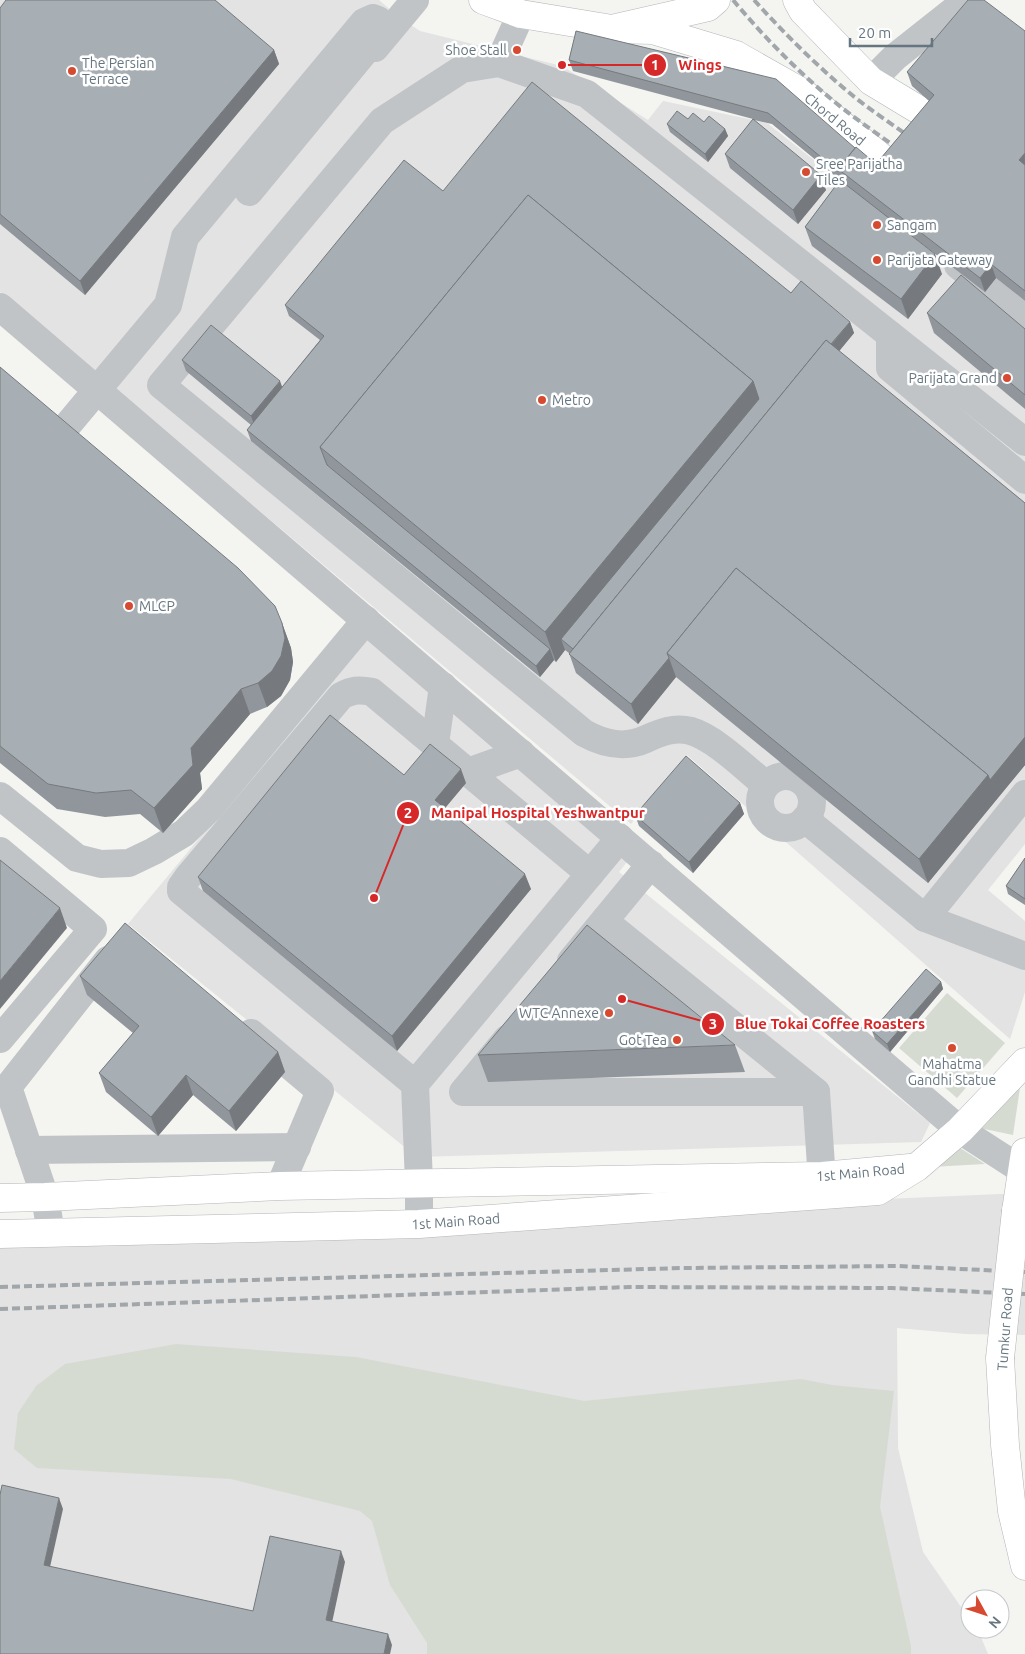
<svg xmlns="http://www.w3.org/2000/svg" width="1025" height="1654" viewBox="0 0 1025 1654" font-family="Ubuntu,sans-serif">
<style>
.built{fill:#e2e3e2}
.green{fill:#d6dbd2}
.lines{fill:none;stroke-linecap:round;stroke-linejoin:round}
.major-casing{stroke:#b2b6b9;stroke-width:29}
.highway-casing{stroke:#b1b5b7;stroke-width:29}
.minor{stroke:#c0c4c7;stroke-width:28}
.major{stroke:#fff;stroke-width:28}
.highway{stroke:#fff;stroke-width:28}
.rail{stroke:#a0a6aa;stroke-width:4;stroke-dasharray:8 4;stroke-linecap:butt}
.highway-bridge-casing{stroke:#b1b5b7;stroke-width:29;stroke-linecap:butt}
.highway-bridge{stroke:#fff;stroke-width:28}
.wall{fill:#90969b}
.shaded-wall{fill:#767a7e}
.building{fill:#a8afb4;stroke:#767a7e}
.poi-dot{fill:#d54a30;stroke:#fff;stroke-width:2}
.labels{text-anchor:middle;stroke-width:5;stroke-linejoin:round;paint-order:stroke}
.poi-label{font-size:14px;fill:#667680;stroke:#fff;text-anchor:start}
.street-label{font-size:14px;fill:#667680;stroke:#fff}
.leader{fill:none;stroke:#d62828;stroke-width:2}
.callout-dot{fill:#d62828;stroke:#fff;stroke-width:2}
.mark-label{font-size:15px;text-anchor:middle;font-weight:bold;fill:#fff}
.callout-label{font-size:15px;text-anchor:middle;font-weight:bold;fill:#d62828;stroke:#fff;stroke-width:5;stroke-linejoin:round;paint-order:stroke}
</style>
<rect width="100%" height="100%" fill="#f4f4f1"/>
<g class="built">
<path d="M0,0H379L400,18L420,31L562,66L648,120L663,101L767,123L1025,327V844L988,890L1025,921V992L1010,1039L687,755L631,824L0,292Z"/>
<path d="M368,635L630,858L619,872L930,1123L921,1142L417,1157L128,924Z"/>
<path d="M1025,1193V1335L966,1334L897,1328L898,1448L923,1552L970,1620V1629H976L980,1635L988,1654H0V1228L771,1204Z"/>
</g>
<g class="green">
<path d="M947,993L1005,1043L957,1098L899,1048Z"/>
<path d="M1021,1081L1013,1135L975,1127Z"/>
<path d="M957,1146L985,1164L931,1167Z"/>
<path d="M176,1344L356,1357L584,1401L801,1379L832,1385L894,1391L880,1507L911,1646V1654H427V1643L390,1585L372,1521L360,1511L231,1479L37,1468L14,1449L18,1413L36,1386L65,1364Z"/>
</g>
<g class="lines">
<defs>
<g id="major">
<path d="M483,0L521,14L612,29L708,7L716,0"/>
<path d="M797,0L803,11L871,81L924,113L951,134"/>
<path id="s1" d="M612,29L653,30L736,55L803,93L910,181"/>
<path id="s2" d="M0,1198L45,1197L280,1186L822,1176L910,1168"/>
<path id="s3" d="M0,1234L419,1224L878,1191L917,1167L960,1130L1025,1062"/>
</g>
<g id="highway">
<path d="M1016,1211L1025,1152"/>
<path d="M1000,1358L1005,1445L1012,1511L1025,1566"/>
</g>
</defs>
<use href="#major" class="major-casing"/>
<use href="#highway" class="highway-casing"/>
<g class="minor">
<path d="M375,48L415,0"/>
<path d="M499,63L521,14"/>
<path d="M871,81L895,57L967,0"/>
<path d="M958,265L1025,319"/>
<path d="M0,307L960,1130L1022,1170"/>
<path d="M890,335V368L1025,480"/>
<path d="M0,506L168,305L185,237L364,22L373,18L378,20L381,29L380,33L249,192"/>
<path d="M435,744L443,686"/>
<path d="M468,772L521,753"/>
<circle cx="786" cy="802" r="26"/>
<path d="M766,785C746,769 715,738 691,731C674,727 661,732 646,739C624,749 604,744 584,733L161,385L382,121L462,69L499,63L587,94L1025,442"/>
<path d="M0,796L77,858L101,864L129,863L154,851L184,833L209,809L366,620"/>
<path d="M805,819L925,918L1025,956"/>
<path d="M0,851L93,929L0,1039"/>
<path d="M925,918L1025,794"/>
<path d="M571,961L651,864"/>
<path d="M251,1033L320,1091L280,1186"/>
<path d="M507,1039L463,1092H816L604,921"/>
<path d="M415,1084L181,891V887L188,877L341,696C352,690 359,689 372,692L590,874"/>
<path d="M816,1092L823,1195"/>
<path d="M29,1150L297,1147"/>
<path d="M419,1224V1183L415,1084L620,838"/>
<path d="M51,1233L45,1197L8,1087L108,960"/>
</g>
<use href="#major" class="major"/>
<use href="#highway" class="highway"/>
<g class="rail">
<path d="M733,0C764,37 798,72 836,103C858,121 882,137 904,153"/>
<path d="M754,0C783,32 813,62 846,90C867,108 892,124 914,140"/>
<path d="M0,1287L684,1268L898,1266L1025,1272"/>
<path d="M0,1309L630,1287L892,1288L1025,1294"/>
</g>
<defs>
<path id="highway-bridge" d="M1000,1358L1016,1211"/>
</defs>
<use href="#highway-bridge" class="highway-bridge-casing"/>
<use href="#highway-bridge" class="highway-bridge"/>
</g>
<g class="wall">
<path d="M0,8L274,50L279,64L85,295L0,224Z"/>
<path d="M576,31L855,148L876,164L929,101L912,86L907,72L1025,31V301L996,278L985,292L866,201L942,274L908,319L812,246L805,227L840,180L772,124L754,120L826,190L798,224L730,168L725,154L753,119L573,71L569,60Z"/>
<path d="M688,119L704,122L725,129L728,136L708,162L670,132L667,124Z"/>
<path d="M443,191L791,293L850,322L854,333L839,351L1025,503V765L928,883L676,677L638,724L576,673L569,653L565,650L556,662L554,660L540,677L251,441L247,430L251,425L186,371L182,360L282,387L320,340L289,316L285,305Z"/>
<path d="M927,313L1025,329V409L934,333Z"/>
<path d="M0,367L282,623L291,648L293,662L290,680L281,696L267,707L250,714L200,773L202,789L163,833L140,814L105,817L57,809L0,763Z"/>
<path d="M404,775L466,783L445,808L531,889L397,1051L203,891L198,877Z"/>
<path d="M740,803L744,814L693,873L639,826L635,815Z"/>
<path d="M1025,858V905L1008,894L1006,886Z"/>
<path d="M80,976L278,1052L285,1072L236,1131L193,1095L158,1136L106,1092L99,1073L133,1033L87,995Z"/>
<path d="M941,982L943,989L890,1052L875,1039L872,1031Z"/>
<path d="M735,1045L745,1072L488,1082L478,1055Z"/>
</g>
<g class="shaded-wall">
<path d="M274,50L279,64L85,295L80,281Z"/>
<path d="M725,129L728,136L708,162L705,154Z"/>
<path d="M1025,153V174L1019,160Z"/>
<path d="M821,175L826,190L798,224L793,210Z"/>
<path d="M935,254L942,274L908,319L901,299Z"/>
<path d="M991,264L996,278L985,292L980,278Z"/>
<path d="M850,322L854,333L583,664L579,653Z"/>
<path d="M280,381L284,392L255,427L251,416Z"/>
<path d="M753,381L763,410L561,639L565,650L556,662L545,632Z"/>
<path d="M282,623L291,648L293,662L290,680L281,696L267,707L258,683Z"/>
<path d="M550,649L554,660L540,677L536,666Z"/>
<path d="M669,658L676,677L638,724L631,704Z"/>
<path d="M241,689L250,714L200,773L202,789L163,833L154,808L191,748Z"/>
<path d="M1025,737V765L928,883L919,859L988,775Z"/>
<path d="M461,769L466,783L440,814L435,800Z"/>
<path d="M740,803L744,814L693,873L689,862Z"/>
<path d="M525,874L531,889L397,1051L392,1036Z"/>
<path d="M60,908L67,928L0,1009V981Z"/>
<path d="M941,982L943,989L890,1052L887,1044Z"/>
<path d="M278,1052L285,1072L236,1131L229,1111Z"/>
<path d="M186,1075L193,1095L158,1136L151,1117Z"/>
<path d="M59,1498L63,1509L48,1576L44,1565Z"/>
<path d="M341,1551L345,1562L330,1632L326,1620Z"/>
<path d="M388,1634L392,1645L390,1654H384Z"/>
</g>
<g class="building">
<path d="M6,0H215L274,50L80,281L0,214V8Z"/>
<path d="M968,0H984L1025,31V153L1019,160L1025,165V291L991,264L980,278L838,169L856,147L876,164L934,95L907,72Z"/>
<path d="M576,31L776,79L855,148L838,169L839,172L768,113L569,60Z"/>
<path d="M532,82L791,293L801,281L850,322L831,344L826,340L573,649L561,639L759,399L753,381L528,195L320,447L327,465L550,649L536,666L247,430L324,336L285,305L404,160L443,191Z"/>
<path d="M677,111L688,119L693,113L704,122L709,116L725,129L705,154L667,124Z"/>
<path d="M753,119L821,175L793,210L725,154Z"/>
<path d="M840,180L935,254L901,299L805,227Z"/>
<path d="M528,195L753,381L545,632L320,447Z"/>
<path d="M961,275L1025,329V395L927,313Z"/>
<path d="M211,325L280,381L251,416L182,360Z"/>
<path d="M826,340L1025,503V737L990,780L988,775L736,568L667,653L669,658L631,704L569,654Z"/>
<path d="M0,367L238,568L275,606L282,623L285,638L281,656L272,671L258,683L241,689L191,748L193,765L154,808L131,790L96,793L48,784L0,746Z"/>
<path d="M736,568L988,775L919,859L667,653Z"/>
<path d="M330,715L404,775L430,744L441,753L461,769L435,800L525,874L392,1036L198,877Z"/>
<path d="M686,756L740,803L689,862L635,815Z"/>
<path d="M1025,858V899L1006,886Z"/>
<path d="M0,860L60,908L0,981Z"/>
<path d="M125,923L278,1052L229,1111L186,1075L151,1117L99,1073L139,1026L80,976Z"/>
<path d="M587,925L735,1045L478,1055Z"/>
<path d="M926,969L941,982L887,1044L872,1031Z"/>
<path d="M2,1485L59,1498L44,1565L253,1611L270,1536L341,1551L326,1620L388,1634L384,1654H0V1495Z"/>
</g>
<g class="poi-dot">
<circle cx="517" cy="50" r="5"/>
<circle cx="72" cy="71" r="5"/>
<circle cx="806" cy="172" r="5"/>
<circle cx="877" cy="225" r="5"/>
<circle cx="877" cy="260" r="5"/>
<circle cx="1007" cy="378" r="5"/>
<circle cx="542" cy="400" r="5"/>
<circle cx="129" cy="606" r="5"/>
<circle cx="609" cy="1013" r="5"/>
<circle cx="677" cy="1040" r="5"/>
<circle cx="952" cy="1048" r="5"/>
</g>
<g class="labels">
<g class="poi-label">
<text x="507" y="55" text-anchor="end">Shoe Stall</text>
<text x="82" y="68">The Persian<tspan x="82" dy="16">Terrace</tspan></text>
<text x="816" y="169">Sree Parijatha<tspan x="816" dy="16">Tiles</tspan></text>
<text x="887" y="230">Sangam</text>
<text x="887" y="265">Parijata Gateway</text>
<text x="997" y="383" text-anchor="end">Parijata Grand</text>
<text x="552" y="405">Metro</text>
<text x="139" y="611">MLCP</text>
<text x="599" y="1018" text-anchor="end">WTC Annexe</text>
<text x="667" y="1045" text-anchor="end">Got Tea</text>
<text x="952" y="1069" text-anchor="middle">Mahatma<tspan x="952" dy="16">Gandhi Statue</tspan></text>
</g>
<g class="street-label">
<text dy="5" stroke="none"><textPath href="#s1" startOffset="246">Chord Road</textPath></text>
<text dy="5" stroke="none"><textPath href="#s2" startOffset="861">1st Main Road</textPath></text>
<text dy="5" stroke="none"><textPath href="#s3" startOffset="456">1st Main Road</textPath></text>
<text transform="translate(1005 1329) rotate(-86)" y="5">Tumkur Road</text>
</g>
</g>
<path class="leader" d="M562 65L655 65M374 898L408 813M622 999L713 1024"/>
<g class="callout-dot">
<circle cx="562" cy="65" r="5"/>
<circle cx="374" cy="898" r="5"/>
<circle cx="622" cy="999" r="5"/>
<circle cx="655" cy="65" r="12"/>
<circle cx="408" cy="813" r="12"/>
<circle cx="713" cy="1024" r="12"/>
</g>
<g class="mark-label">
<text x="655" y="70">1</text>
<text x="408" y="818">2</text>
<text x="713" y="1029">3</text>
</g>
<g class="callout-label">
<text x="700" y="70">Wings</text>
<text x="538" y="818">Manipal Hospital Yeshwantpur</text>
<text x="830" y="1029">Blue Tokai Coffee Roasters</text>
</g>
<g transform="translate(985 1614) rotate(130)"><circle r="24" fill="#ffffff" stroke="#c2c8cc"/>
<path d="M0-4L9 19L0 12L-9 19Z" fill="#d54a30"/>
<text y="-8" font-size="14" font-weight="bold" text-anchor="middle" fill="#667680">N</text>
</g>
<path d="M850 38v8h82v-8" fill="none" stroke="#667680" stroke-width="2.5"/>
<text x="858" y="38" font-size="15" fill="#667680" stroke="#ffffff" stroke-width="4" paint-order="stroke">20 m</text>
</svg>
